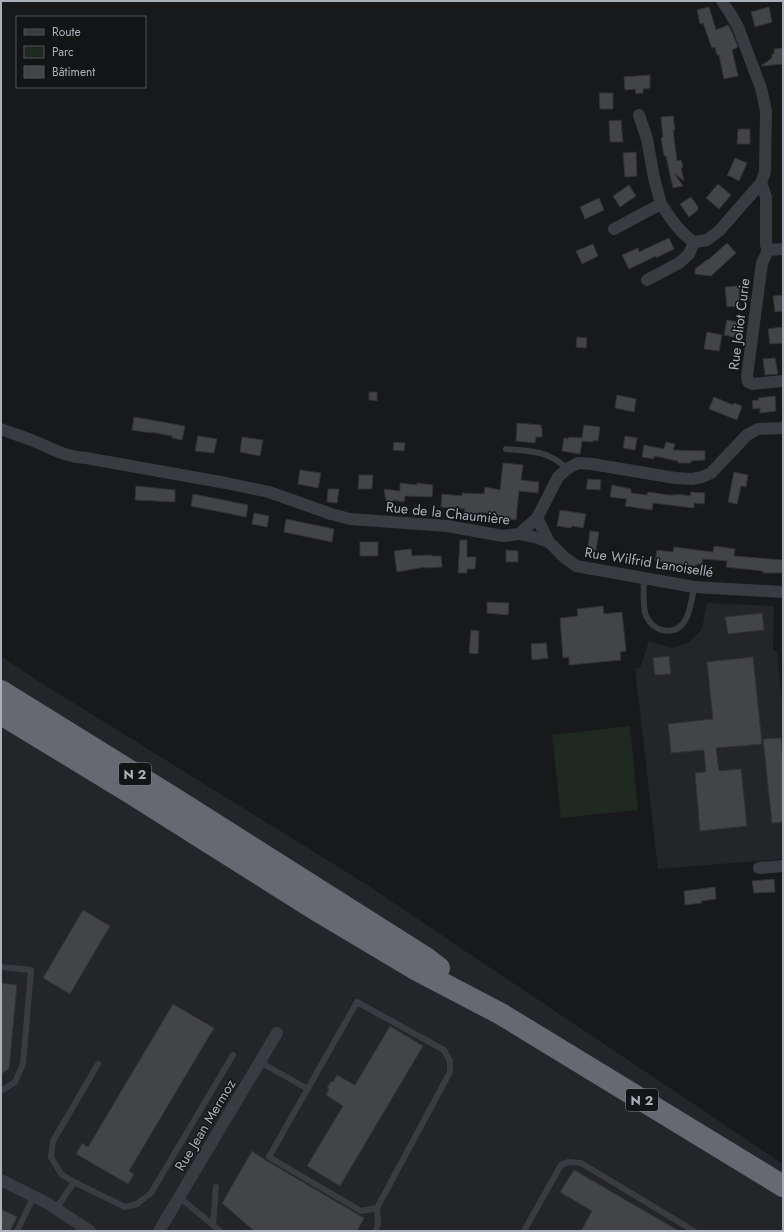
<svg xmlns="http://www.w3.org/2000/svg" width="784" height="1232" viewBox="0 0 784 1232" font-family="Jost,sans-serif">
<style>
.built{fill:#242528}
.green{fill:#202921}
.building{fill:#434448;stroke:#333337}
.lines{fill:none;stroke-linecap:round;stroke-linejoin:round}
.lane{stroke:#3a3b40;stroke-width:6}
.street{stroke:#3a3b40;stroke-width:12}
.highway{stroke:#666971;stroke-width:22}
.labels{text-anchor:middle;stroke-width:3;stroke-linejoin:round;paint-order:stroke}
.shield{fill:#131416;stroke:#7d8289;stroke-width:1}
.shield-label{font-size:13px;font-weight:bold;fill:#abb1ba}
.street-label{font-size:14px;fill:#abb1ba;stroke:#131416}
</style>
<rect width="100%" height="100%" fill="#18191b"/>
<g class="built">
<path d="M707,603L774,606L773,651H777L783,712V859L658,869L635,669L640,668L649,641L672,648L688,643L702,629Z"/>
<path d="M1,656L43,684L364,883L783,1164V1231H1Z"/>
</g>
<path class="green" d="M630,726L638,810L561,818L552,735Z"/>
<g class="building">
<path d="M709,7L716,30L728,25L731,30L738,47L732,50L738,76L724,79L719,55H717L715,47L712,48L703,23L700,24L697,10Z"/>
<path d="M769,7L772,22L755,27L751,12Z"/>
<path d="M783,48V64L761,66L772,58V54H774V49Z"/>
<path d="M650,75V88L643,89V93L636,94L635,89L625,90L624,77Z"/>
<path d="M599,93H613V109H600Z"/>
<path d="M673,116L675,130H673L677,161L681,160L683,167L681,168L684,181L674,173L683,186L673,188L666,156H664L661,138L663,137L661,117Z"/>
<path d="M621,120L623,142H610L609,121Z"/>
<path d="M738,129H750V144H737Z"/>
<path d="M636,152L637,176L625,177L623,153Z"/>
<path d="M735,158L747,163L739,181L730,176H727Z"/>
<path d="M718,184L731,195L719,209L706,198Z"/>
<path d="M629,185L636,196L620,207L613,196Z"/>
<path d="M691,197L698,207V210L689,217L680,204Z"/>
<path d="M599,198L604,210L585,219L580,207Z"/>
<path d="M669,238L674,249L656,258V256L629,269L622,255L638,248L639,252Z"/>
<path d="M727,243L736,253L711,276L695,274V269L708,259V260Z"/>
<path d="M593,244L598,256L582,264L576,251Z"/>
<path d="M739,286L740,306L727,307L725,287Z"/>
<path d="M783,295V311L775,312L773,296Z"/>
<path d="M727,320L742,323L739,338L724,335Z"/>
<path d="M782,327L783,343L770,344L768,329Z"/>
<path d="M707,332L722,335L719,351L704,349Z"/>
<path d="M577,337L587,338L586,348L576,347Z"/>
<path d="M775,358L778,374L765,375L763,359Z"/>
<path d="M369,392H377V401L369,400Z"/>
<path d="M617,395L636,399L634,412L615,408Z"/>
<path d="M775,396L776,411L760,413V408L753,409L752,401L759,400L758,398Z"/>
<path d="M714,397L733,405L734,403L742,406L737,420L709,409Z"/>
<path d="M134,417L185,426L182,440L172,438V436L151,432V433L132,430Z"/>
<path d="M517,423L541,425V428H542V437H536L535,443L516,441Z"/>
<path d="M584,425L600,427L598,441L593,440V442L582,441L580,454L562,451L564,438L568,439L569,437L582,438Z"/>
<path d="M198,436L217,439L214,453L195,451Z"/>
<path d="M625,436L637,438L635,450L623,448Z"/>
<path d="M242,437L263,440L260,456L240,452Z"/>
<path d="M394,442L405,443L404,451L393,450Z"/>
<path d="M666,442L675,444L673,450L705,451V460L691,461V463H678V461L654,456V459L642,457L644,445L664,449Z"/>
<path d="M503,463L523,465L521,480L539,482L538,493L519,491L516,520L498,518V515L479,512L478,514L464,513L465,509L441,507L442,494L462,496V493L484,494L485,487L500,490Z"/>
<path d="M300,470L321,473L318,488L298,484Z"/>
<path d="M734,472L748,475L746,487L741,486L737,504L728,502Z"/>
<path d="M359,475H373L372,489H358Z"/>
<path d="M588,479L601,480L600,490L586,489Z"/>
<path d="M400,483L417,485V483L433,485L432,497L405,496L404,502L393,500V502L386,501L384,489L400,491Z"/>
<path d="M612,485L631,489V493L647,495L648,492L669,495H677V494L690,496L691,492L705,493L704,504L694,503V508L653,503L652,510L625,506L627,499L610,497Z"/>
<path d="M136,486L175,490V502L135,500Z"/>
<path d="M328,489H339L337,503L327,502Z"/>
<path d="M193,494L248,505L246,517L191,506Z"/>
<path d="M560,510L586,514L583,528L572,526L571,528L557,526Z"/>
<path d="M254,513L269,516L267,527L252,524Z"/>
<path d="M286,519L334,529L332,542L284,532Z"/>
<path d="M590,531L599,532L595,555L587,554Z"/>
<path d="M460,540H467V557H476L475,569H467V573H458Z"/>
<rect x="360" y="542" width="18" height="14"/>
<path d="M714,546L735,549L734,556L783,560L782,573H763V571L726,567L727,561L703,559L702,565L697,564L696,566L655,561L657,550L673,552L674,547L713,552Z"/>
<path d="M411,549L412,556L431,555L432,556H441L442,567L425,568V567L397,572L394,551Z"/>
<path d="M506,550L518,551V562H506Z"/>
<path d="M487,602L509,603L508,615L487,613Z"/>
<path d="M603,606L604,614L622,612L626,651L620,652L621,660L569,665V657L563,658L560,618L578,616L577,609Z"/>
<path d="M762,613L764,630L728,634L725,617Z"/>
<path d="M471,630L479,631L478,654L469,653Z"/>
<path d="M546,643L548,658L532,660L531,644Z"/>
<path d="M669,656L671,674L655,675L653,658Z"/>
<path d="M753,657L762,744L716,748L719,771L741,769L747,826L700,831L695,773L706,772L704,750L671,753L668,724L713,719L707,662Z"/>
<path d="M781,738L783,763V822L772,823L763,739Z"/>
<path d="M774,879L775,892L754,893L752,881Z"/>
<path d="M715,887L716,899L701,901L702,903L685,905L684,891Z"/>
<path d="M83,910L110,926L70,994L43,978Z"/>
<path d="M1,983L17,985L9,1069L1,1074Z"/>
<path d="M173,1004L214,1028L129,1171L134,1174L128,1184L76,1154L82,1143L88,1147Z"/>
<path d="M390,1026L423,1046L340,1186L307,1166L343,1106L326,1095L329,1089L327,1088L331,1081L333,1082L337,1075L355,1085Z"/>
<path d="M252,1151L267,1161L364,1218L357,1231H254L222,1203Z"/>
<path d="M574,1170L679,1231H581L592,1211L560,1192Z"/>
<path d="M1,1209L17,1217L10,1231H1Z"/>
</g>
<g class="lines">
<g class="lane">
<path d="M506,449C529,451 549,450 567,469"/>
<path d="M644,578C644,590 642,605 646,616C649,622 654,628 662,630C688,636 691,605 694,587"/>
<path d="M1,967L31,970L23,1064L15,1082L1,1091"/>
<path d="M260,1062L308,1089"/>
<path d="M98,1064L53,1141L51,1157L61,1174L74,1182L125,1207L137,1204L151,1193L233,1055"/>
<path d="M179,1197L220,1231"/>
<path d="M56,1209L74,1182"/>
<path d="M213,1225L216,1187"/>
<path d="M17,1231L34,1196"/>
<path d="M376,1231L378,1222L377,1208L450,1072V1061L444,1050L357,1002L269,1157L361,1211L377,1208"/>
<path d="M524,1231L561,1165L568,1162L581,1163L694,1231"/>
</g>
<g class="street">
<path d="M761,183L766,197V245L768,250"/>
<path d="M661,204C671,219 680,233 694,242"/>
<path d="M614,229L661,204L654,178L647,139L639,115"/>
<path d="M783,249L768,250L762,263L747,376L748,382L752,384L783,381"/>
<path d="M647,280L679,263L689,254L694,242L707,240L719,231L761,183L765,172L766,111L761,88L738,27L730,13L722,1"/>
<path d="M1,429C13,434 25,437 36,442C55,450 66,457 86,458L226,483L269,492L331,514L350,519L447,526L503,536L519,534L537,518L558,477L567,469L578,463L592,464L675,478L692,479L702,477L711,473L747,435L758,429L783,428"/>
<path d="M537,518L549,542"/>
<path d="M519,534L538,538L549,542L564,557L576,566L694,587L783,592"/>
<path d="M759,868L783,866"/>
<path d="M1,1180L47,1203L90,1231"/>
<path d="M159,1231L277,1033"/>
</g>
<g class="highway">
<path d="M1,691L180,802L426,958L439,968"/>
<path d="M1,714L131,793L313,908L417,970L501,1014L783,1186"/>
</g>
</g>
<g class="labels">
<g class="shield">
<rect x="119" y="763" width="32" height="22" rx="3"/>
<rect x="626" y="1089" width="32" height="22" rx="3"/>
</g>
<g class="shield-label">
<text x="135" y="779">N 2</text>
<text x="642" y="1105">N 2</text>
</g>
<g class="street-label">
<text transform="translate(739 324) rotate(-83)" y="5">Rue Joliot Curie</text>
<text transform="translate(448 513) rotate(6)" y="5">Rue de la Chaumière</text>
<text transform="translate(649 562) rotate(9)" y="5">Rue Wilfrid Lanoisellé</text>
<text transform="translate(205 1125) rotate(-59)" y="5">Rue Jean Mermoz</text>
</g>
</g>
<rect width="784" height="1232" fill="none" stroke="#abb1ba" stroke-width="4"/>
<rect x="16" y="16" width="130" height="72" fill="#131416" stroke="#505358"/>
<rect x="24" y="29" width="20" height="6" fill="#3a3b40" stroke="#505358"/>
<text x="52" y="36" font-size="12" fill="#abb1ba">Route</text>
<rect x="24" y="46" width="20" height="12" fill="#202921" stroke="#505358"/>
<text x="52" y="56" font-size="12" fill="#abb1ba">Parc</text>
<rect x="24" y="66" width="20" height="12" fill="#434448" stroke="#505358"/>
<text x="52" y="76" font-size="12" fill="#abb1ba">Bâtiment</text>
</svg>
